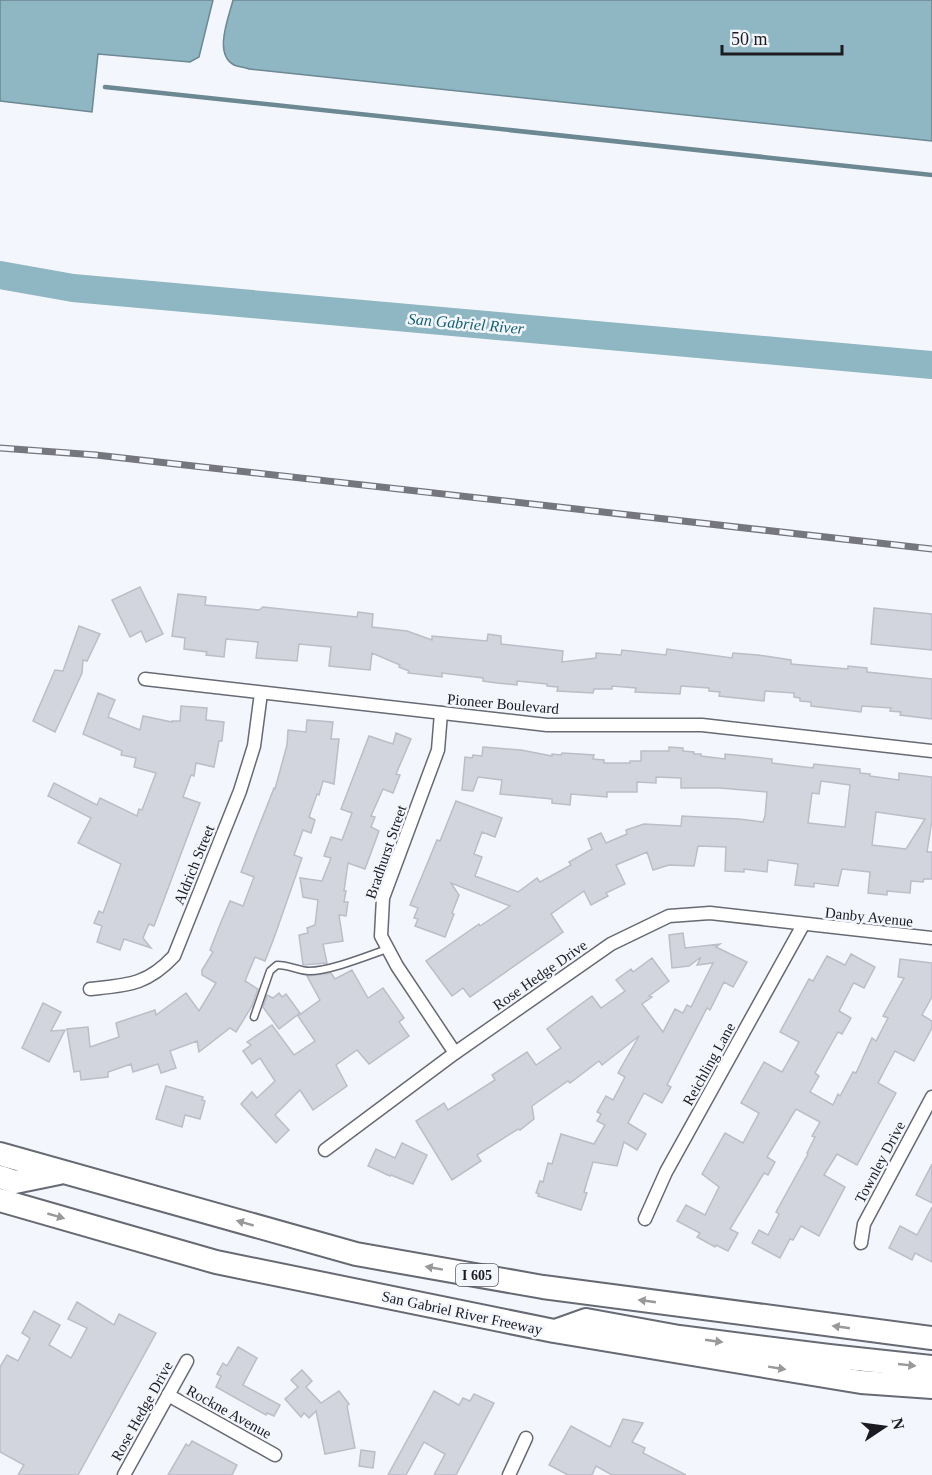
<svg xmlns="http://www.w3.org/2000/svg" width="932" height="1475" viewBox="0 0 932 1475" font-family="'Times New Roman',serif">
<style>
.water{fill:#8fb6c3;stroke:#6c8892;stroke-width:1.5}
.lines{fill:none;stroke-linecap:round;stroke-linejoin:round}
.stream{stroke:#6c8892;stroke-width:4.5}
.river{stroke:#8fb6c3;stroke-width:28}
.building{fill:#d2d4de;stroke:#bbbdc7;stroke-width:1.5;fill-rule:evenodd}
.lane-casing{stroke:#686a73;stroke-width:9}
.street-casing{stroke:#686a73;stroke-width:15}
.highway-casing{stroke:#686a73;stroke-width:26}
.lane{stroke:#fff;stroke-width:6}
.street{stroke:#fff;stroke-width:12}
.highway{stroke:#fff;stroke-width:22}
.rail-casing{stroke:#76777c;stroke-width:7}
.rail{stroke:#f4f6fe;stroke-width:4.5;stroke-dasharray:14;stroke-linecap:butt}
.oneway{fill:#99999b}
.labels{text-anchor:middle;stroke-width:5;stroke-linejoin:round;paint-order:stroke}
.shield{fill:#f4f6fe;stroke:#5d5d63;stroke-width:1.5}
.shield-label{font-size:14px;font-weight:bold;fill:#1c1c20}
.street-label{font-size:15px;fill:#1c1c20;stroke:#f4f6fe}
.water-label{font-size:16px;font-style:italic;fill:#146174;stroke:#f4f6fe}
</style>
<rect width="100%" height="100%" fill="#f4f6fe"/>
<g class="water">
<path d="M0,0H213L199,57L190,62L98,54L92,112L0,101Z"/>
<path d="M233,0H932V141L249,69C245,67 238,67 234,65C213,54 229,17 233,0Z"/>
</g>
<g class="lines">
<path class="stream" d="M105,87L932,175"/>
<path class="river" d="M0,275L73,288L932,365"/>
</g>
<g class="building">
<path d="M140,587L163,634L146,642L141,631L130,637L112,600Z"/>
<path d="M178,594L206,597L205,605L250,609L259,610L263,607L357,617L358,612L373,614L372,627L407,631L432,640V636L487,641L488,634L501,636V644L563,651L562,662L596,658V653L621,655L622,650L666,655L667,649L732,658L733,653L758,655L791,660V664L848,669V666L867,668V672L932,679V719L900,715L901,712L890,711L891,708L862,706L861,712L811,706V702L800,701V698L794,697V693L765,691L764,701L719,696L720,692L709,691V688L681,686L680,694L635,692L636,688L612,686V689H594L593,693L557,691L558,687L547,686V684L517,681V685L497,683L483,681V678L442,673V677L408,673L409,671L399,667L400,665L372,653L370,670L329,666L331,647L299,644L297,661L256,658L258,642L226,639L224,657L206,655L207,652L184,649L185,638L172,636Z"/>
<path d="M874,608L932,614V650L871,644Z"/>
<path d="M79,626L100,634L87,661L83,660L82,673L55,732L33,721L55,670L63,671Z"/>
<path d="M98,693L115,700L108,717L140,730L143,716L172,722V721H180L181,706L207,708L206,720L224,722L222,741H219L214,767L196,763L194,776L191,775L183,797L200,803L154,926L149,924L143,938L151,948L124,939L120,950L97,942L102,926L94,923L99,911L103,913L121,864L78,843L91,818L48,796L54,783L97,805L100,798L137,816L139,809L142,810L156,773L134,767L136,758L121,755L122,751L118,749L83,734Z"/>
<path d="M307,720L333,722L331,739H339L334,784L323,781L319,795L317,794L309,817L315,820L311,833L303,830L294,855L302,858L274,938L265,961L255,957L245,981L258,989L252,1006L236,1032L230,1028L199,1052L197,1041L170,1051L176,1068L161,1073L158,1064L133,1072L131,1064L108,1072V1077L81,1080L80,1071L74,1072L67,1029L88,1027L90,1047L119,1037L116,1023L155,1010L156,1015L186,993L199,1011L216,983L202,975V970L213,952L210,950L221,922L230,901L243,906L254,877L241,872L274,788L275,789L287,745L288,730L306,732Z"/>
<path d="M396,733L411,739L396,774L400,775L393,793L383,789L371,816L375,817L371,827L379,831L365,869L348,863L344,891H346L344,902H348L346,916L339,915L343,941L323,944L327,963L303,965L299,935L308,933L307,928L315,925L318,900L303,897L300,878L322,881L331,858L324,856L331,837L342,840L352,813L341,809L369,736L393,744Z"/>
<path d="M483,747L521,750L552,756V754L561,755L562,753L580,754L594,755L593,759L604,760V763H630V761H641V751H669V747L683,748V751L694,752V754H701V756L725,759V754L745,756L772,759V763L813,768L814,764L860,769V773L870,774V776L899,780V773L932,777V820L927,852H932V879H924L923,882L911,881L910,893L887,891V895L868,893L870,872L842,869L838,886L814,883V887L795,885L798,864L768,860L767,872L744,869V872L725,871L726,847L698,846L694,866L669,865L653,870L647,852L616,865L625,884L606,893L608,896L591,905L584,891L551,914L563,932L470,997L463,988L452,996L426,961L479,924L480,926L510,906L451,883L459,895L452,913L454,914L445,937L415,926L418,919L414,918L418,908L410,905L437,840L440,841L456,801L502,818L495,837L482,832L474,854L482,857L475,876L518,892L537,878L540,882L571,865L569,862L592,849L588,839L601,833L606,843L627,834L626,830L644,824L681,826L682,816L739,819L763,822L765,816L767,792L720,788H681V778L656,777V783L637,782V792H607V797L571,794L570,805L552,803V799L500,794L502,780L478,777L473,791L462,790L465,757L472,758L473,755L482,756ZM821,781L850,785L845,827L808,823L812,793L819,794ZM876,812L925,819L906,849L872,845Z"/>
<path d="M683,933L685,948L720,944L716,947L747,962L733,987L724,982L710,1010L707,1008L667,1085L671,1087L662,1103L644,1093L628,1123L646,1134L637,1150L624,1142L617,1166L593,1162L584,1192L587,1193L581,1210L538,1196L539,1194L536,1193L540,1181L543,1182L548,1163L552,1164L561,1134L594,1144L605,1125L597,1121L601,1114L597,1112L606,1096L613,1100L625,1077L618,1073L639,1036L602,1065L599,1061L570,1083L568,1081L532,1106L534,1119L520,1130L518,1129L477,1155L481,1161L452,1180L416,1121L444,1103L448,1110L495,1080L492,1075L527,1052L536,1065L561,1048L547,1029L592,996L601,1008L625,991L616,980L631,969L633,972L652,958L669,981L649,996L652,997L642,1004L663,1032L675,1009L683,1013L687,1005L691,1007L713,963L697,965L701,957L689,966L672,968L669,935Z"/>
<path d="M851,954L875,967L864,988L854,983L853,984L839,1011L851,1018L842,1034L838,1032L815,1073L819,1076L810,1092L833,1105L838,1094L840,1096L853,1072L856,1073L872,1038L876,1041L888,1018L883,1016L904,978L898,977L900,959L932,963V997L922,1015L932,1021V1028L914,1061L895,1051L889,1062L878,1083L896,1093L857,1165L837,1154L824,1175L845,1187L819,1236L801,1226L793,1240L790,1239L780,1258L752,1243L759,1230L768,1235L779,1214L776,1212L808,1154L807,1153L815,1137L812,1136L820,1122L796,1109L767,1157L775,1162L768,1175L764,1173L730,1229L738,1233L728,1251L716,1245L715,1247L697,1237L700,1233L677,1221L686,1205L705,1215L719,1187L702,1174L725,1133L743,1143L759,1113L741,1103L764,1062L782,1072L799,1042L780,1032L809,979L813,981L827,956L845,965Z"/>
<path d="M352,970L368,998L383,988L404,1018L399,1022L409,1036L369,1064L357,1050L336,1065L347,1086L313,1110L300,1090L275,1115L289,1130L276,1143L241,1104L252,1092L257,1098L275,1081L260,1058L252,1064L243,1051L251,1045L247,1042L272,1025L294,1055L315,1041L298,1016L320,1000L307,976L331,973L335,979Z"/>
<path d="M279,993L282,997L286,994L300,1013L279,1029L263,1007L267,995L273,998Z"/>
<path d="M43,1003L61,1012L51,1031L65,1030L49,1062L22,1048Z"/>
<path d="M166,1086L203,1097L202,1100L205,1101L200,1119L185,1115L182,1127L156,1119Z"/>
<path d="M402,1143L427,1155L413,1184L391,1175L390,1176L368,1166L376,1149L395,1158Z"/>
<path d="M932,1164V1203L916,1195Z"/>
<path d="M932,1207V1262L915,1253L912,1260L889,1248L900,1226L917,1235Z"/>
<path d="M77,1302L114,1325L119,1314L156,1333L78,1475H18L24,1465L0,1452V1367L7,1355L18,1361L30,1338L22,1333L34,1311L60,1325L49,1345L71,1358L87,1328L68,1319Z"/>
<path d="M238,1347L257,1358L243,1385L280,1405L274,1416L267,1413L266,1415L216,1387L221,1376L217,1374L223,1363L227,1366Z"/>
<path d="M302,1370L312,1381L306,1387L321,1403L339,1391L349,1404L347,1406L355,1448L325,1454L316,1411L309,1418L304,1413L301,1417L285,1399L298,1387L291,1380Z"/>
<path d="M434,1391L459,1405L463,1398L470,1401L474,1394L494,1403L456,1475H434L445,1454L424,1442L406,1475H388Z"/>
<path d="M623,1419L643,1423L632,1442L645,1448L643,1453L686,1475H612L596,1466L592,1475H568L549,1465L571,1426L610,1447Z"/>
<path d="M192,1441L237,1465L232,1475H168L186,1444L189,1446Z"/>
<path d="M361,1450L375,1452L373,1468L359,1466Z"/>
</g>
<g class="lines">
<defs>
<path id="lane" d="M254,1017L270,971L277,965C289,965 300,971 309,971C330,971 367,956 387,949"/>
<g id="street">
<path d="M145,679L547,725H702L932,751"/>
<path d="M441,713L438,750L383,898L381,936L397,966L455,1053"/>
<path d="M90,989C128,985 147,985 174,956L240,791L254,746L261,693"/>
<path d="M325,1150L455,1053L611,944L669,916L710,913L932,938"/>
<path d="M645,1219L666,1172L803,925"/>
<path d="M861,1243L864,1224L932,1097"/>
<path d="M168,1395L275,1455"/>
<path d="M124,1475L187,1361"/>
<path d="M509,1475L526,1438"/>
</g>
<g id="highway">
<path d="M0,1154L356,1254L543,1287L932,1338"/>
<path d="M0,1177L15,1182L59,1173"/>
<path d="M0,1200L216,1262L554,1331L861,1382L932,1387"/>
<path d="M558,1330L586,1320L679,1337L829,1356L932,1367"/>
</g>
</defs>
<use href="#lane" class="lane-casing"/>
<use href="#street" class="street-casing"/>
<use href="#highway" class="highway-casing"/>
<use href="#lane" class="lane"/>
<use href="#street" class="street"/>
<use href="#highway" class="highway"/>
<defs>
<path id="rail" d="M0,448L96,455L932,549"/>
</defs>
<use href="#rail" class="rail-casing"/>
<use href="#rail" class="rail"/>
</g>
<defs><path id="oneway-solid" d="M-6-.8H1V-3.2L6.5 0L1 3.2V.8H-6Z" transform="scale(1.5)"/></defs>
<g class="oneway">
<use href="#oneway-solid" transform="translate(56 1216) rotate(16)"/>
<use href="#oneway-solid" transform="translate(245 1223) rotate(-164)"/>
<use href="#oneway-solid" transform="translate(434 1268) rotate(-170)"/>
<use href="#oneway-solid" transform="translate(647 1301) rotate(-172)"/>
<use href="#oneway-solid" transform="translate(841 1327) rotate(-172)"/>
<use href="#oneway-solid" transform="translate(714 1341) rotate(8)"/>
<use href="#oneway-solid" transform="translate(907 1365) rotate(6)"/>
<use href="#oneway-solid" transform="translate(777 1368) rotate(9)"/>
</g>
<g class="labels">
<rect class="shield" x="456" y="1264" width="42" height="22" rx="4.5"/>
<g class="shield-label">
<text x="477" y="1280">I 605</text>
</g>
<g class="street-label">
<text transform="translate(503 704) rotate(5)" y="5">Pioneer Boulevard</text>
<text transform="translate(386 852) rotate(-71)" y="5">Bradhurst Street</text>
<text transform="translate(194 865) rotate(-68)" y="5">Aldrich Street</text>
<text transform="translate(869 917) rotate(6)" y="5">Danby Avenue</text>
<text transform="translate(540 975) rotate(-35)" y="5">Rose Hedge Drive</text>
<text transform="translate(709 1064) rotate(-61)" y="5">Reichling Lane</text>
<text transform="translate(880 1162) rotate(-62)" y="5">Townley Drive</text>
<text transform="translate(462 1313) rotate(12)" y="5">San Gabriel River Freeway</text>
<text transform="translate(142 1411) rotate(-61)" y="5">Rose Hedge Drive</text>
<text transform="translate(229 1412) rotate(29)" y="5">Rockne Avenue</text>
</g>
<g class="water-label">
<text transform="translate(466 323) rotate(5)" y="6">San Gabriel River</text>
</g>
</g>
<g transform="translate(884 1427) rotate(77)" stroke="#f4f6fe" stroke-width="4.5" paint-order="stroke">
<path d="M0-4.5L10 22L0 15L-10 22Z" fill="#1c1c20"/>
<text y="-9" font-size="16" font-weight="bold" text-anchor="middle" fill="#1c1c20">N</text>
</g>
<path d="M722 45v9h120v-9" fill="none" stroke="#1c1c20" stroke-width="3"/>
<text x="731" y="45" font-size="18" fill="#1c1c20" stroke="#f4f6fe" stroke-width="4.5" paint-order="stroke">50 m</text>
</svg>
